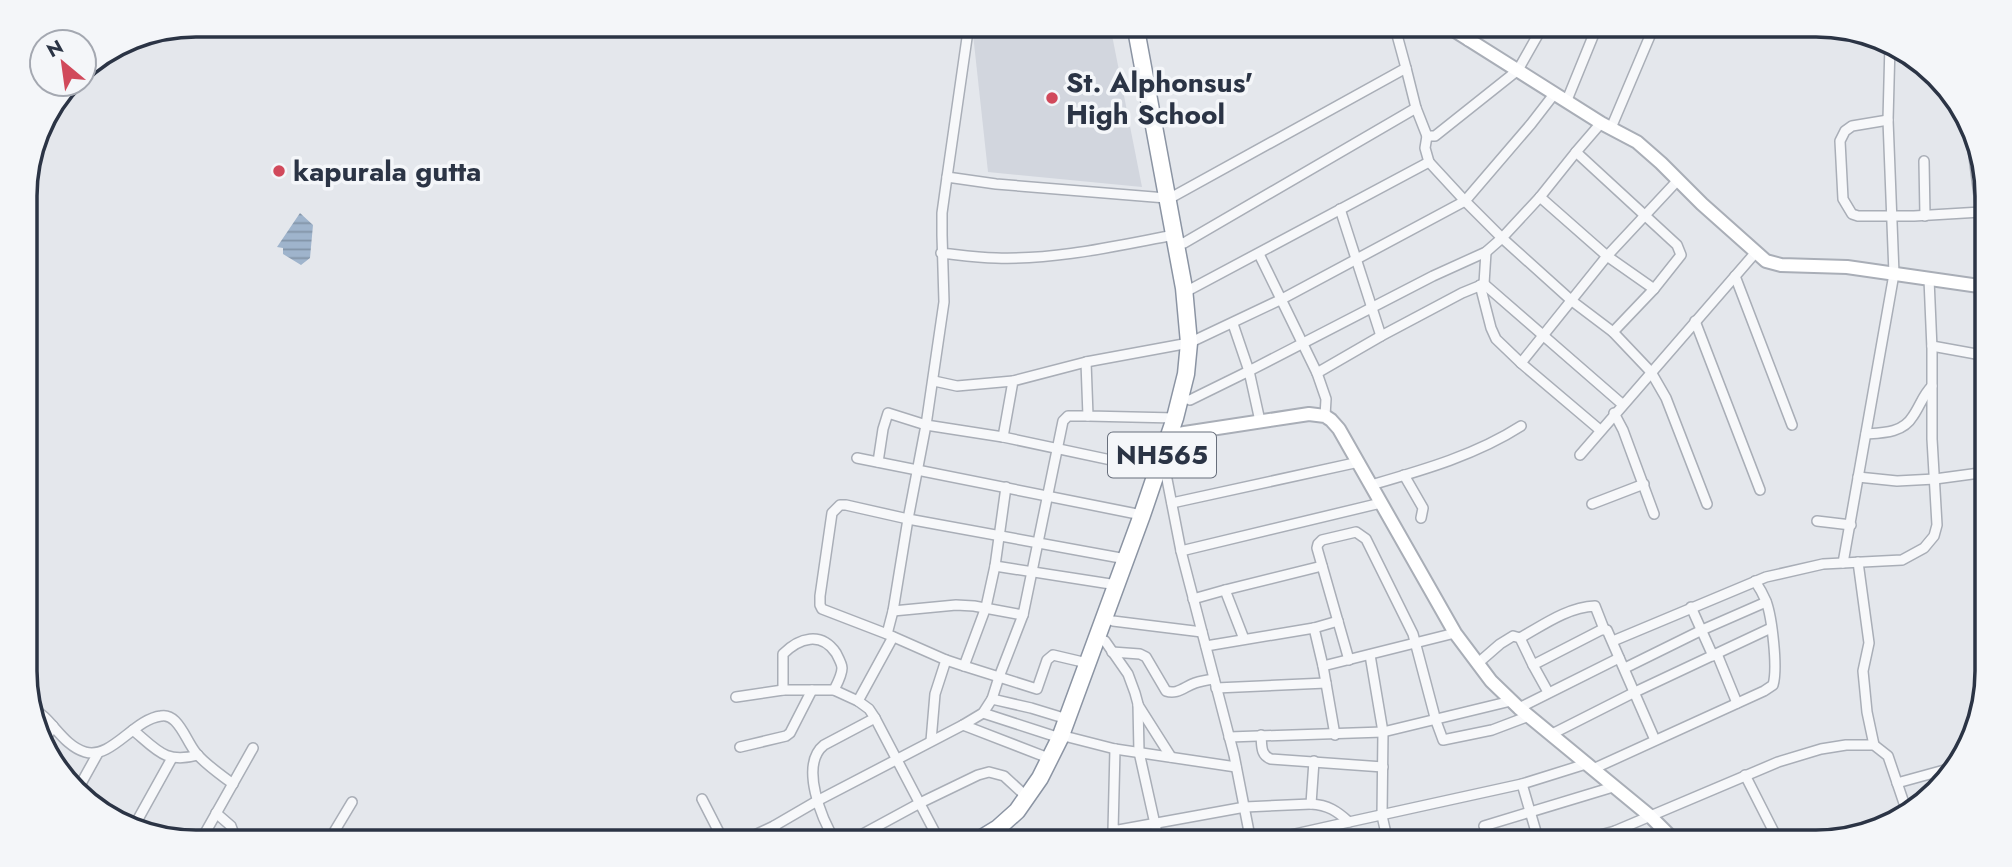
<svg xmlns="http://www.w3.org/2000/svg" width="2012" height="867" viewBox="0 0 2012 867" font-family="Jost,sans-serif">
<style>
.built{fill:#d2d6de}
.water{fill:url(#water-rules)}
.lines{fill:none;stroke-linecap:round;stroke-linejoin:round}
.street-casing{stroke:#a9aeb7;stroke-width:12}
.secondary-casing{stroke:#a9aeb7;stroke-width:16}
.highway-casing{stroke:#8b94a3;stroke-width:19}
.street{stroke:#f7f8fa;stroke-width:9}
.secondary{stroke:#fff;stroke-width:12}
.highway{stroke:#fff;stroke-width:16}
.poi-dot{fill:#d1495b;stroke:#f4f6f9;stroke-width:2.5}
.labels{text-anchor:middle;stroke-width:7;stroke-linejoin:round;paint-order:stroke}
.shield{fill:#f4f6f9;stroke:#676e7b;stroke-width:2}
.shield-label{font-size:26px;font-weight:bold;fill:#2b3445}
.poi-label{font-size:28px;font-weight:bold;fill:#2b3445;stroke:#f4f6f9;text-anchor:start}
.rim{fill:none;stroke:#2b3445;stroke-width:3.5}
</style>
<defs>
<pattern id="water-rules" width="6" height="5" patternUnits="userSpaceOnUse" patternTransform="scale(1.75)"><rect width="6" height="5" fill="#9fb4cc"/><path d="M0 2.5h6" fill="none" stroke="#8293a7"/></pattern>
</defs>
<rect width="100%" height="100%" fill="#e4e7ec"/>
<path class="built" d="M972,25H1110L1142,187L988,172Z"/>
<path class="water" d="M300,213L313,225L310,258L301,265L283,254V248L277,247Z"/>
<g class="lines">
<defs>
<g id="street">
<path d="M1468,41L1482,24"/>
<path d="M1406,68L1416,108"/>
<path d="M1555,93L1531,124L1465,201L1502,238L1572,301L1613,332L1651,372L1666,398L1707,504"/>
<path d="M1567,100L1598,24"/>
<path d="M1888,120L1852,126L1845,131L1840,141L1843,199L1852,214L1858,216H1914L1981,212"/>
<path d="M1601,123L1576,152L1677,245L1681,255L1654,289L1613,332"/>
<path d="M1611,128L1655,24"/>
<path d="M1427,136L1425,148L1429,162"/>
<path d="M1972,140L1986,251"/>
<path d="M1924,161L1925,216"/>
<path d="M947,177L969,24"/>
<path d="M1174,196L1406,68L1394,24"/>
<path d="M1540,197L1607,256L1654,289"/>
<path d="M1340,209L1381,336"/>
<path d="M1184,243L1416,108L1427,136H1435L1518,70L1544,24"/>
<path d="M941,253C959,255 977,258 996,258C1056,260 1115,246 1174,235"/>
<path d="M1259,254L1317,373L1381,336L1462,293L1484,284L1622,404"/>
<path d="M1735,276L1792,425"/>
<path d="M1484,284L1486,252"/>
<path d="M1480,285L1491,328L1496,339L1521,363L1600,430"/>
<path d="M1695,321L1760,490"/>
<path d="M1233,324L1249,371L1433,276L1486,252L1502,238L1540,197L1576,152"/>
<path d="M1932,346L1987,356"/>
<path d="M1086,362L1088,416L1175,418"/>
<path d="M1521,363L1607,256L1678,180"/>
<path d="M1317,373L1326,399L1325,416"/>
<path d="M934,381L957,386L1013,381"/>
<path d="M1190,400L1249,371L1260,421"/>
<path d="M1614,413L1623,430L1654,514"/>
<path d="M1866,434C1883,433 1903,433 1913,416C1920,406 1923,395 1932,386"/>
<path d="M1003,437L1013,381L1086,362L1189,343L1282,299L1465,201L1429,162L1191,289"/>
<path d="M1580,455L1756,252"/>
<path d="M857,458L1142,515"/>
<path d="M878,462L883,429L888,413L926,425L908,519L893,611L956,605L974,606L1023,615L1063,421L1068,416H1088"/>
<path d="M1165,469L1181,551L1234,755L1251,842"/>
<path d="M1158,470L1003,437L926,425L944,302L942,235V213L947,177L996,184L1166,198"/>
<path d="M1404,475L1423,508L1421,518"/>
<path d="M1858,477L1897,481L1935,479L1987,472"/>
<path d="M1371,485C1423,470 1476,455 1521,426"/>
<path d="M1006,487L995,566L986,607L964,666L999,677L1023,615"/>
<path d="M1172,503L1359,462"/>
<path d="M1592,504L1644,484"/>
<path d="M1817,521L1851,525"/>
<path d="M1181,551L1381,503"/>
<path d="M1858,562L1869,643L1863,671L1867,712L1874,745"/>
<path d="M1843,563L1894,274L1888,120L1890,44"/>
<path d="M995,566L1117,585"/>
<path d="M1225,590L1322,566"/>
<path d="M1193,599L1225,590L1244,639"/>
<path d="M1691,607L1713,656"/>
<path d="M1113,621L1202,632"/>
<path d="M1314,628L1323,666L1335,735"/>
<path d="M887,634L893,611"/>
<path d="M1520,638C1543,625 1568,607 1595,606L1604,629"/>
<path d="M1105,641L1128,674L1135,693L1138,704L1139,752L1159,842"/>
<path d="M1613,641L1766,577L1823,564L1902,560L1924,548L1934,536L1937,525L1932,439V349L1929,279"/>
<path d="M1206,646L1314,628L1338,621"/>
<path d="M1112,652L1140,654L1146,657L1166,691C1177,695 1184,687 1195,683C1201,681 1207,680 1214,679"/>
<path d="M1717,654L1737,703"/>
<path d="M1370,655L1383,732L1382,816L1388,842"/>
<path d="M946,660L887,634L822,609L820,605V596L832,513L840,505H846L908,519L1126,559"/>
<path d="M1349,660L1317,548L1318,544L1322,540L1356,532L1366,539L1413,634L1436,721L1443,740L1492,730L1529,716"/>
<path d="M1477,664L1500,644L1513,636L1520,638L1533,665"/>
<path d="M1323,666L1455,633"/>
<path d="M1625,668L1702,630L1766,602"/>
<path d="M1216,688L1326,683"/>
<path d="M783,690V654C799,638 821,631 836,653C838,657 842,664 842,668C842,675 837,684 834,690"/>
<path d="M1548,692L1533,665L1601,630H1607L1655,740"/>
<path d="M736,697L783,690H834L858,701L869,709L875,718L940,842"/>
<path d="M992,699L999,677L1037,689L1047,660L1053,655L1087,663"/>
<path d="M858,701L893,637"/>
<path d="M1138,705L1171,757"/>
<path d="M32,708C52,718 62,745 85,752C111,760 134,719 161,716C166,715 171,717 175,721C184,730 188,743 196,753C206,765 220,774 233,784"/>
<path d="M1519,708L1619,658"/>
<path d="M983,713L1060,738"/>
<path d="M963,725L1051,759"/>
<path d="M133,730C157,750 165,764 198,755"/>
<path d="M1552,734L1635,692L1771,628"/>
<path d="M1261,735C1262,745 1260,755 1271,759L1383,767"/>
<path d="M1068,737L1115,749L1236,767"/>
<path d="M1229,737L1383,732L1511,701"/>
<path d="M45,741L53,726"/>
<path d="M931,741L935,694L946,660L964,666"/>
<path d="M740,747L786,736L790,733L812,690"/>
<path d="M1115,749L1113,831L1245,807L1311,804L1314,761"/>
<path d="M1593,769L1764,691L1773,685C1778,668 1772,617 1766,601C1763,594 1759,587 1755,581"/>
<path d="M1745,775L1779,842"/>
<path d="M1897,783L1948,769"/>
<path d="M1522,784L1539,842"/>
<path d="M78,789L98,753"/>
<path d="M702,799L724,842"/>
<path d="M1311,804C1328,805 1337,811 1349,822L1522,784L1586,764"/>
<path d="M216,813L231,826L237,842"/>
<path d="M774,826L780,842"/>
<path d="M1484,826L1613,787"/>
<path d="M132,830L172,758"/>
<path d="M1615,831L1618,842"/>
<path d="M1004,837L1008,842"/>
<path d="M200,842L253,748"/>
<path d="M328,842L352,802"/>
<path d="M740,842L774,826L817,801L963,725L983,713L992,699L1031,708L1067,719"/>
<path d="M836,842C822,820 799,765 824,745L875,718"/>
<path d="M848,842L920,803L978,775L989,772L1004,776L1028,798"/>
<path d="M1259,842L1349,822"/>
<path d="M1575,842L1615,831L1778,762L1821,749L1846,745H1874L1888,756L1908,815"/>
</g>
<g id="secondary">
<path d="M1444,24L1601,123L1637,142L1661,163L1702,204L1766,261L1781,265L1847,267L1986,287"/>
<path d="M1178,434L1309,414L1325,416L1331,420L1339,429L1455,633L1491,681L1519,708L1650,816L1676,842"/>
</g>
<path id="highway" d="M975,842L998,828L1017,811L1040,778L1060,738L1142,515L1175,418L1186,374L1189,343L1184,288L1135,24"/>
</defs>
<use href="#street" class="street-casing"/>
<use href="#secondary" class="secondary-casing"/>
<use href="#highway" class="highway-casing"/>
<use href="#street" class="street"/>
<use href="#secondary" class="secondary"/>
<use href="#highway" class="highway"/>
</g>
<g class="poi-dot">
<circle cx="1052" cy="98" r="7"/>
<circle cx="279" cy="171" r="7"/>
</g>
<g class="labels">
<rect class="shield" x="1108" y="432.5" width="108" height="45" rx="5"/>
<g class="shield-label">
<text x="1162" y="464">NH565</text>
</g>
<g class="poi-label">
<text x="1066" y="92">St. Alphonsus'<tspan x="1066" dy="32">High School</tspan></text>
<text x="293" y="181">kapurala gutta</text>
</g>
</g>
<path d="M0 0H2012V867H0ZM196 37H1816A159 159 0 0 1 1975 196V671A159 159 0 0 1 1816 830H196A159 159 0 0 1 37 671V196A159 159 0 0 1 196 37Z" fill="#f4f6f9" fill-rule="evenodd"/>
<path class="rim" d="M196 37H1816A159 159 0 0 1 1975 196V671A159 159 0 0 1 1816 830H196A159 159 0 0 1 37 671V196A159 159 0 0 1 196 37Z"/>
<g transform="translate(63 63) rotate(331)"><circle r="33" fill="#f4f6f9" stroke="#a4a8b1" stroke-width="2"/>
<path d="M0-5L12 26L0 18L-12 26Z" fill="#d1495b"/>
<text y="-10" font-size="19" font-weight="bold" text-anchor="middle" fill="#2b3445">N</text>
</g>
</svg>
